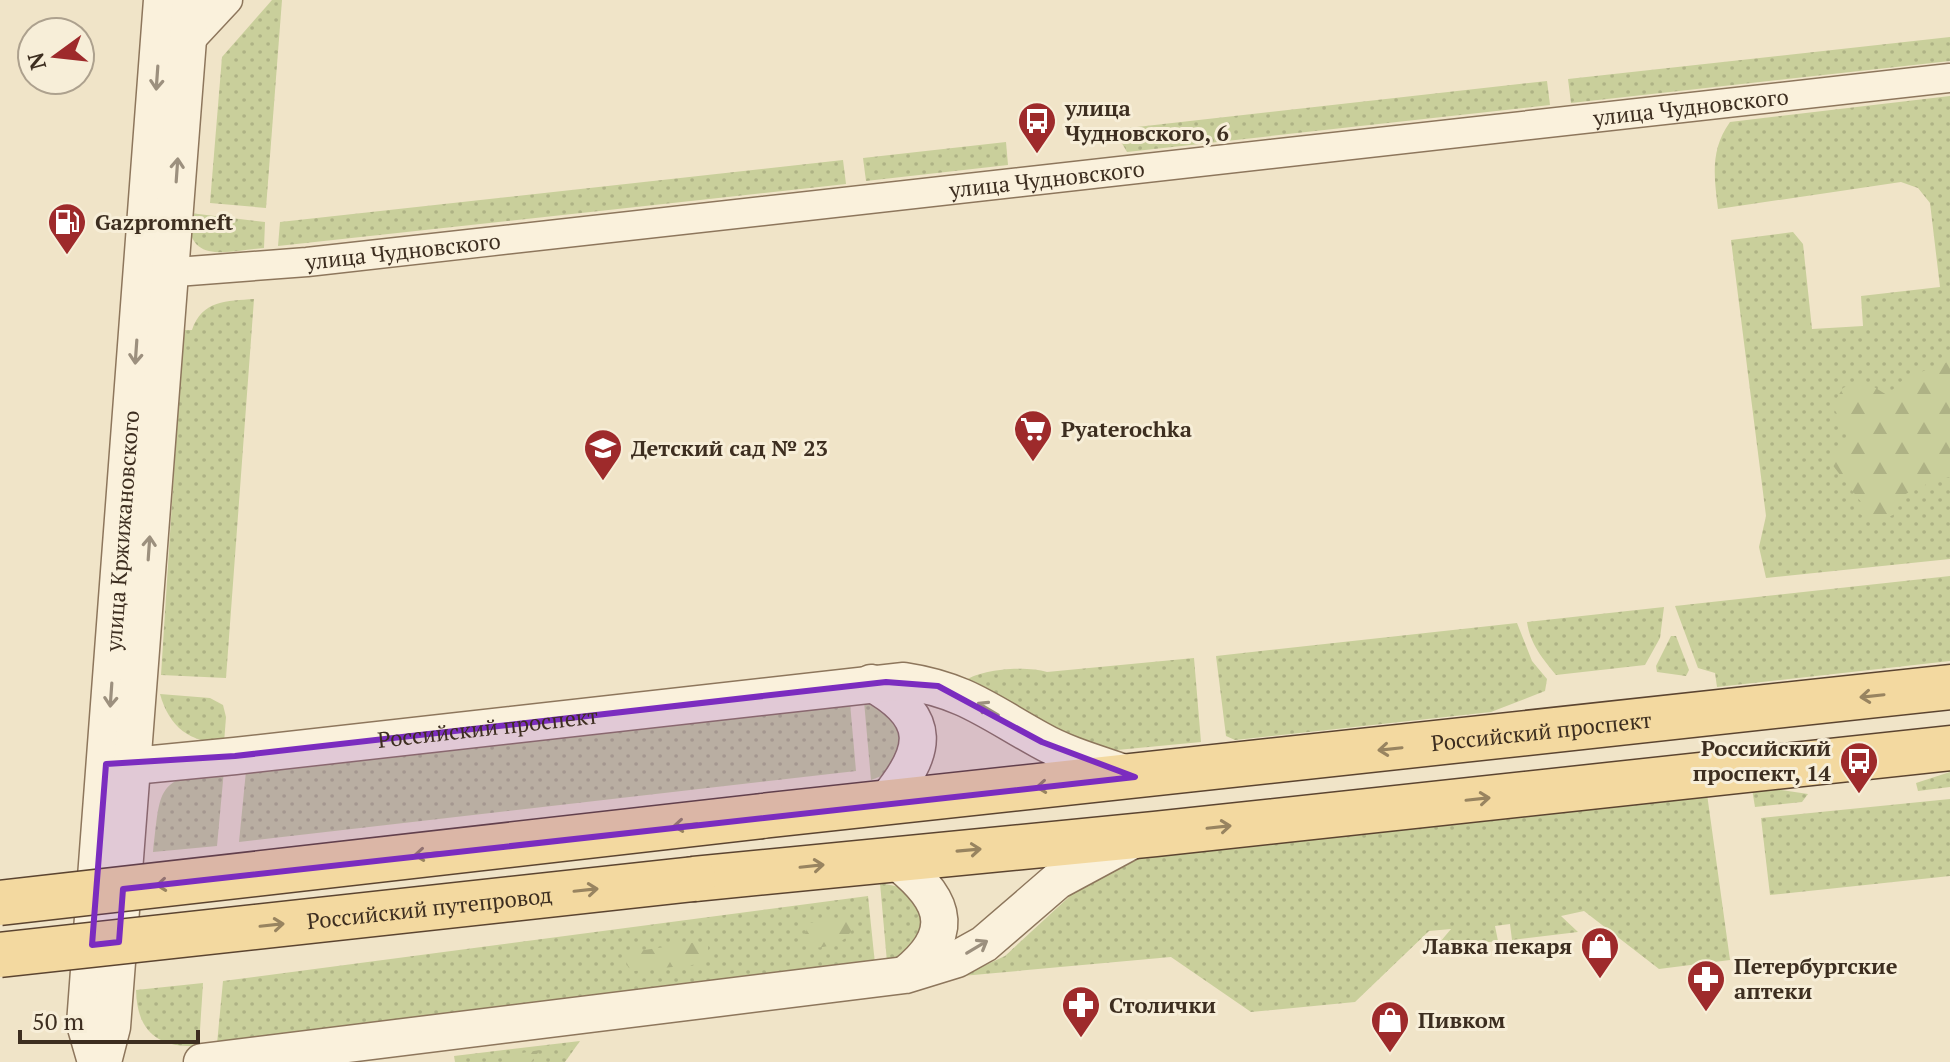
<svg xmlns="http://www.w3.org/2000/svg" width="1950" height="1062" viewBox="0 0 1950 1062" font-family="'PT Serif',serif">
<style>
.grass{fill:url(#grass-dots)}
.forest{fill:url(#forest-firs)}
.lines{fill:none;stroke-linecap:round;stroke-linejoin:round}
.minor-casing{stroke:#8d765c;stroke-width:31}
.tertiary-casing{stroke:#8d765c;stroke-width:39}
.primary-casing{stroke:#5b4430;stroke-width:47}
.minor{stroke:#faf1dc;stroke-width:28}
.tertiary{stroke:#faf1dc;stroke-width:36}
.primary{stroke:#f3d9a0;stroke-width:44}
.primary-bridge-casing{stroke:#5b4430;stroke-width:47;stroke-linecap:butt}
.primary-bridge{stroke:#f3d9a0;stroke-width:44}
.oneway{stroke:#9c907e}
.oneway2{stroke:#988460}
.marked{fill:#7b2cbf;fill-opacity:0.2;stroke:#7b2cbf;stroke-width:6;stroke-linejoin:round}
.labels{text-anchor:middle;stroke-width:6;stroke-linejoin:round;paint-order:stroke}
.street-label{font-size:22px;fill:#3d2e20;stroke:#f7eed8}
.poi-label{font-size:22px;font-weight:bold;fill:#3d2e20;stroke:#f7eed8;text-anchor:start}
</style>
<defs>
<pattern id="grass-dots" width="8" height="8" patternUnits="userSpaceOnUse" patternTransform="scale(2)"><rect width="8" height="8" fill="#c9cf9b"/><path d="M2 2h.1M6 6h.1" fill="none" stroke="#aeb285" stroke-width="1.8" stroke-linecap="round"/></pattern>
<pattern id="forest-firs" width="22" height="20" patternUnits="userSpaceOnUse" patternTransform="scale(2)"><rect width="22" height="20" fill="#c9cf9b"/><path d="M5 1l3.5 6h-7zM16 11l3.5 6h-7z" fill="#aeb285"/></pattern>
</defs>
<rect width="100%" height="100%" fill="#f0e4c8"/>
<g class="grass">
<path d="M272,0H282L266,208L210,203L222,57Z"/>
<path d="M1950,37V61L1571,103L1568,79Z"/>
<path d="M1547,81L1550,105L1127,152L1120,140L1119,129Z"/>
<path d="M1950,96V559L1766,578L1759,547L1766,516L1731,240L1793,232L1803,244L1812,329L1863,326L1861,296L1940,287L1930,203L1918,188L1901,182L1718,209C1714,176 1710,150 1730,122Z"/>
<path d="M1006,142L1008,165L866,181L863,158Z"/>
<path d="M843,160L846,184L278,246L280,222Z"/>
<path d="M190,213L265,222L264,248C229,251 184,266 190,213Z"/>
<path d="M254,299L226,678L161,675L183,330H192C202,300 227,301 254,299Z"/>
<path d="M1950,576V661L1717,687L1715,673L1698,668L1675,606Z"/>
<path d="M1664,607L1660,638L1645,665L1556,675C1543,659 1530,644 1527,622Z"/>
<path d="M1517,623L1532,661L1547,679L1545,691L1491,712L1235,740L1226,736L1216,656Z"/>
<path d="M1671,636H1676L1689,670L1686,676L1657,672L1656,666Z"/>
<path d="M1194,658L1201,742L1117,750L1092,747L962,683C980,668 1026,666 1047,672Z"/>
<path d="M160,694L210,698L223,705L226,717L224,743C190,743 169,727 160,694Z"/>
<path d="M864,701L883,704L905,742L887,774L871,780Z"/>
<path d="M850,703L856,771L239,842L246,771Z"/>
<path d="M224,770L217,846L153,852C161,789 154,778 224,770Z"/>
<path d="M1950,772V787L1918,791L1916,783Z"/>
<path d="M1768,788L1808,794L1802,802L1755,807L1752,789Z"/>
<path d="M1707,794L1730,960L1659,969L1584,911L1561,916L1578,932L1512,940L1510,924L1495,926L1498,941L1435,948L1451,929L1429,931L1355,1002L1251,1012L1171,957L962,976L1005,956L1083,884L1150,853Z"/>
<path d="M1950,799V876L1770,895L1761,818Z"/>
<path d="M880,883L905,888L926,918L910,953L887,962Z"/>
<path d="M868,896L875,964L217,1044L223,981Z"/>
<path d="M203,983L199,1046C158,1048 137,1032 136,990Z"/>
<path d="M580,1041L565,1062H455L454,1056Z"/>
</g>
<g class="forest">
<path d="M1950,361V477L1929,479L1921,492L1915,489L1902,496L1893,515L1874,523L1860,514L1861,502L1831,463L1850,434L1832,406L1843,388L1861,379L1887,395L1905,378Z"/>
<path d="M846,917L855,923C848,943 833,946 814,948L804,936L810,923Z"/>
<path d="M698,942L708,946V956L701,964L634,971L628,967L625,956L631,952Z"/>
<path d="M540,1050L531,1062H505L504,1056Z"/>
</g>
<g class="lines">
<defs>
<g id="minor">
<path d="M187,44L228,0"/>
<path id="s1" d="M150,274L307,262L1950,78"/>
</g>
<g id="tertiary">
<path d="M871,683C935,718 927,752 885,802"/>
<path id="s2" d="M110,764L133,766L235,756L904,681C964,690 989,712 1040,740C1068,756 1103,765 1133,776"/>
<path d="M891,857C941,895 962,929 906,974"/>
<path id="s3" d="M96,1062L85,1024L162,0"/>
<path d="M103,1062L112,1027L191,0"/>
<path d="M202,1062L905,975L957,959L984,944L1057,881L1135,839"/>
</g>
<g id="primary">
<path id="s4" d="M762,816L1950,687"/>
<path d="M694,879L1155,834L1950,748"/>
</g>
</defs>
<use href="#minor" class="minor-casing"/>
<use href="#tertiary" class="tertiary-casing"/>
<use href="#primary" class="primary-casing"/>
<use href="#minor" class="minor"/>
<use href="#tertiary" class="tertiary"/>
<use href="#primary" class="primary"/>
<defs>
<g id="primary-bridge">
<path d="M0,903L762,816"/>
<path id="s5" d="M0,955L694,879"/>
</g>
</defs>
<use href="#primary-bridge" class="primary-bridge-casing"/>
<use href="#primary-bridge" class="primary-bridge"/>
</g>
<defs><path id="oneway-shaft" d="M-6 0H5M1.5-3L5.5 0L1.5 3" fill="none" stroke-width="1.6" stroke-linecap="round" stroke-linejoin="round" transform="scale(2)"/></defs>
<g class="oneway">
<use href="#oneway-shaft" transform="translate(157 78) rotate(94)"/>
<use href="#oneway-shaft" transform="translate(177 170) rotate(-86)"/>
<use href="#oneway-shaft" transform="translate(136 352) rotate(94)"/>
<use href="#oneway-shaft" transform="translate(149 548) rotate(-86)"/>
<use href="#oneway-shaft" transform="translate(111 695) rotate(94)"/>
<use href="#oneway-shaft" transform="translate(988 709) rotate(-149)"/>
<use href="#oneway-shaft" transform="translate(977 947) rotate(-31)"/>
</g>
<g class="oneway2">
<use href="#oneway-shaft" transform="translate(1872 696) rotate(174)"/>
<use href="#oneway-shaft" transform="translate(1390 749) rotate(174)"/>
<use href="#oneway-shaft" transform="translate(1048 786) rotate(174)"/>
<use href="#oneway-shaft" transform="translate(1478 799) rotate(-6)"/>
<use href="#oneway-shaft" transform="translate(685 825) rotate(174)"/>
<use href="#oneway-shaft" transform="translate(1219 827) rotate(-6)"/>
<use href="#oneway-shaft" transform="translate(969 850) rotate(-5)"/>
<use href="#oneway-shaft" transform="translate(426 854) rotate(174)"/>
<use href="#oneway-shaft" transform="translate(812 866) rotate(-6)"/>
<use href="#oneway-shaft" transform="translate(168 884) rotate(174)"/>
<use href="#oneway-shaft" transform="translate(586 890) rotate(-6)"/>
<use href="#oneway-shaft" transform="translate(272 925) rotate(-6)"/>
</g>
<path class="marked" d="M886,682L938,686L1042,742L1135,777L123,889L119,942L92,945L106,764L235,756Z"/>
<defs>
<symbol id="bus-pin" viewBox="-11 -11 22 30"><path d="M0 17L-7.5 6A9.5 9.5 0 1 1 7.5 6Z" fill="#9e2a2b" stroke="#f7eed8"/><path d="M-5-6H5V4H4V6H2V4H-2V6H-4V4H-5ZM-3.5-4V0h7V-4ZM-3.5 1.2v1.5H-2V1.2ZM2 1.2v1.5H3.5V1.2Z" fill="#fff"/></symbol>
<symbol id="fuel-pin" viewBox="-11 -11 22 30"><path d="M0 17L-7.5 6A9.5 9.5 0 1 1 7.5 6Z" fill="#9e2a2b" stroke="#f7eed8"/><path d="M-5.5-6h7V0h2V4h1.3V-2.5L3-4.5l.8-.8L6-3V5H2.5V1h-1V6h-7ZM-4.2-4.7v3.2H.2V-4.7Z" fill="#fff"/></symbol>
<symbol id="supermarket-pin" viewBox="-11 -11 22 30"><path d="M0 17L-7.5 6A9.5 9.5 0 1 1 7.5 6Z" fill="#9e2a2b" stroke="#f7eed8"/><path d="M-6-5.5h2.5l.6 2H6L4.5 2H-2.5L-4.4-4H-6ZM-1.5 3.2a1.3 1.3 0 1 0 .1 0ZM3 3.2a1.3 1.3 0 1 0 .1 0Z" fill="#fff"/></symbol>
<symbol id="school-pin" viewBox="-11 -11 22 30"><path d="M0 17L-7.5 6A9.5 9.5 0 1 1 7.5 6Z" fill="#9e2a2b" stroke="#f7eed8"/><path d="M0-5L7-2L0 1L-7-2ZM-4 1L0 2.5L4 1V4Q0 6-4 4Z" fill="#fff"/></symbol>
<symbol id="shop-pin" viewBox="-11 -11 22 30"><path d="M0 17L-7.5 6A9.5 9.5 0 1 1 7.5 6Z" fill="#9e2a2b" stroke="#f7eed8"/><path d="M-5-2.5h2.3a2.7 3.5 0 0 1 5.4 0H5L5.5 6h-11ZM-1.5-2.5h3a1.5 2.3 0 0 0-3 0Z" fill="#fff"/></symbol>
<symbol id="pharmacy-pin" viewBox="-11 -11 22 30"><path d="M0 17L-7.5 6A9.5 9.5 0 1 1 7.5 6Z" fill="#9e2a2b" stroke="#f7eed8"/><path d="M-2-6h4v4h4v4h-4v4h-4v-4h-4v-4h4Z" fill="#fff"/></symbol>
</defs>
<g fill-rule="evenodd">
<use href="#bus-pin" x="1015" y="99" width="44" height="60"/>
<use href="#fuel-pin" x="45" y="200" width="44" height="60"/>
<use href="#supermarket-pin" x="1011" y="407" width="44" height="60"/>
<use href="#school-pin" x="581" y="426" width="44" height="60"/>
<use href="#bus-pin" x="1837" y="739" width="44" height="60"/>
<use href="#shop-pin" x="1578" y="924" width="44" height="60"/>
<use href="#pharmacy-pin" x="1684" y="957" width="44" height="60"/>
<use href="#pharmacy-pin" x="1059" y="983" width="44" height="60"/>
<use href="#shop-pin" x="1368" y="998" width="44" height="60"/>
</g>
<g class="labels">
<g class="street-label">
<text dy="8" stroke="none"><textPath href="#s1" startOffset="1550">улица Чудновского</textPath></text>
<text dy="8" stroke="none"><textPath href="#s1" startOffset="902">улица Чудновского</textPath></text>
<text dy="8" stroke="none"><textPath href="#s1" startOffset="254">улица Чудновского</textPath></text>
<text dy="8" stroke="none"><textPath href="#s3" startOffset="534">улица Кржижановского</textPath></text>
<text dy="8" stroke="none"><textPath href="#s2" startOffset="380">Российский проспект</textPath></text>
<text dy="8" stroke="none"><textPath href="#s4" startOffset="784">Российский проспект</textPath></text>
<text dy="8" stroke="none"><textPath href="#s5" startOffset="432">Российский путепровод</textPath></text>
</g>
<g class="poi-label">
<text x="1065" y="116">улица<tspan x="1065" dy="25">Чудновского, 6</tspan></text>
<text x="95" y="230">Gazpromneft</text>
<text x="1061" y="437">Pyaterochka</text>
<text x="631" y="456">Детский сад № 23</text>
<text x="1831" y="756" text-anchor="end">Российский<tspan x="1831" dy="25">проспект, 14</tspan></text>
<text x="1572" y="954" text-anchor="end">Лавка пекаря</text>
<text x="1734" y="974">Петербургские<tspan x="1734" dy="25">аптеки</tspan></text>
<text x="1109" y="1013">Столички</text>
<text x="1418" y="1028">Пивком</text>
</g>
</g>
<g transform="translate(56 56) rotate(255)"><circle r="38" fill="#f7eed8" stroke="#ada18e" stroke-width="2"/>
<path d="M0-6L14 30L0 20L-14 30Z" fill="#9e2a2b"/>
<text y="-12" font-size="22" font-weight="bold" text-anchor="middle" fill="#3d2e20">N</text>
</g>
<path d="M20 1030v12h178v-12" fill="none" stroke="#3d2e20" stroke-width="4"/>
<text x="32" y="1030" font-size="24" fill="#3d2e20" stroke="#f7eed8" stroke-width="6" paint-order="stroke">50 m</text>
</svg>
